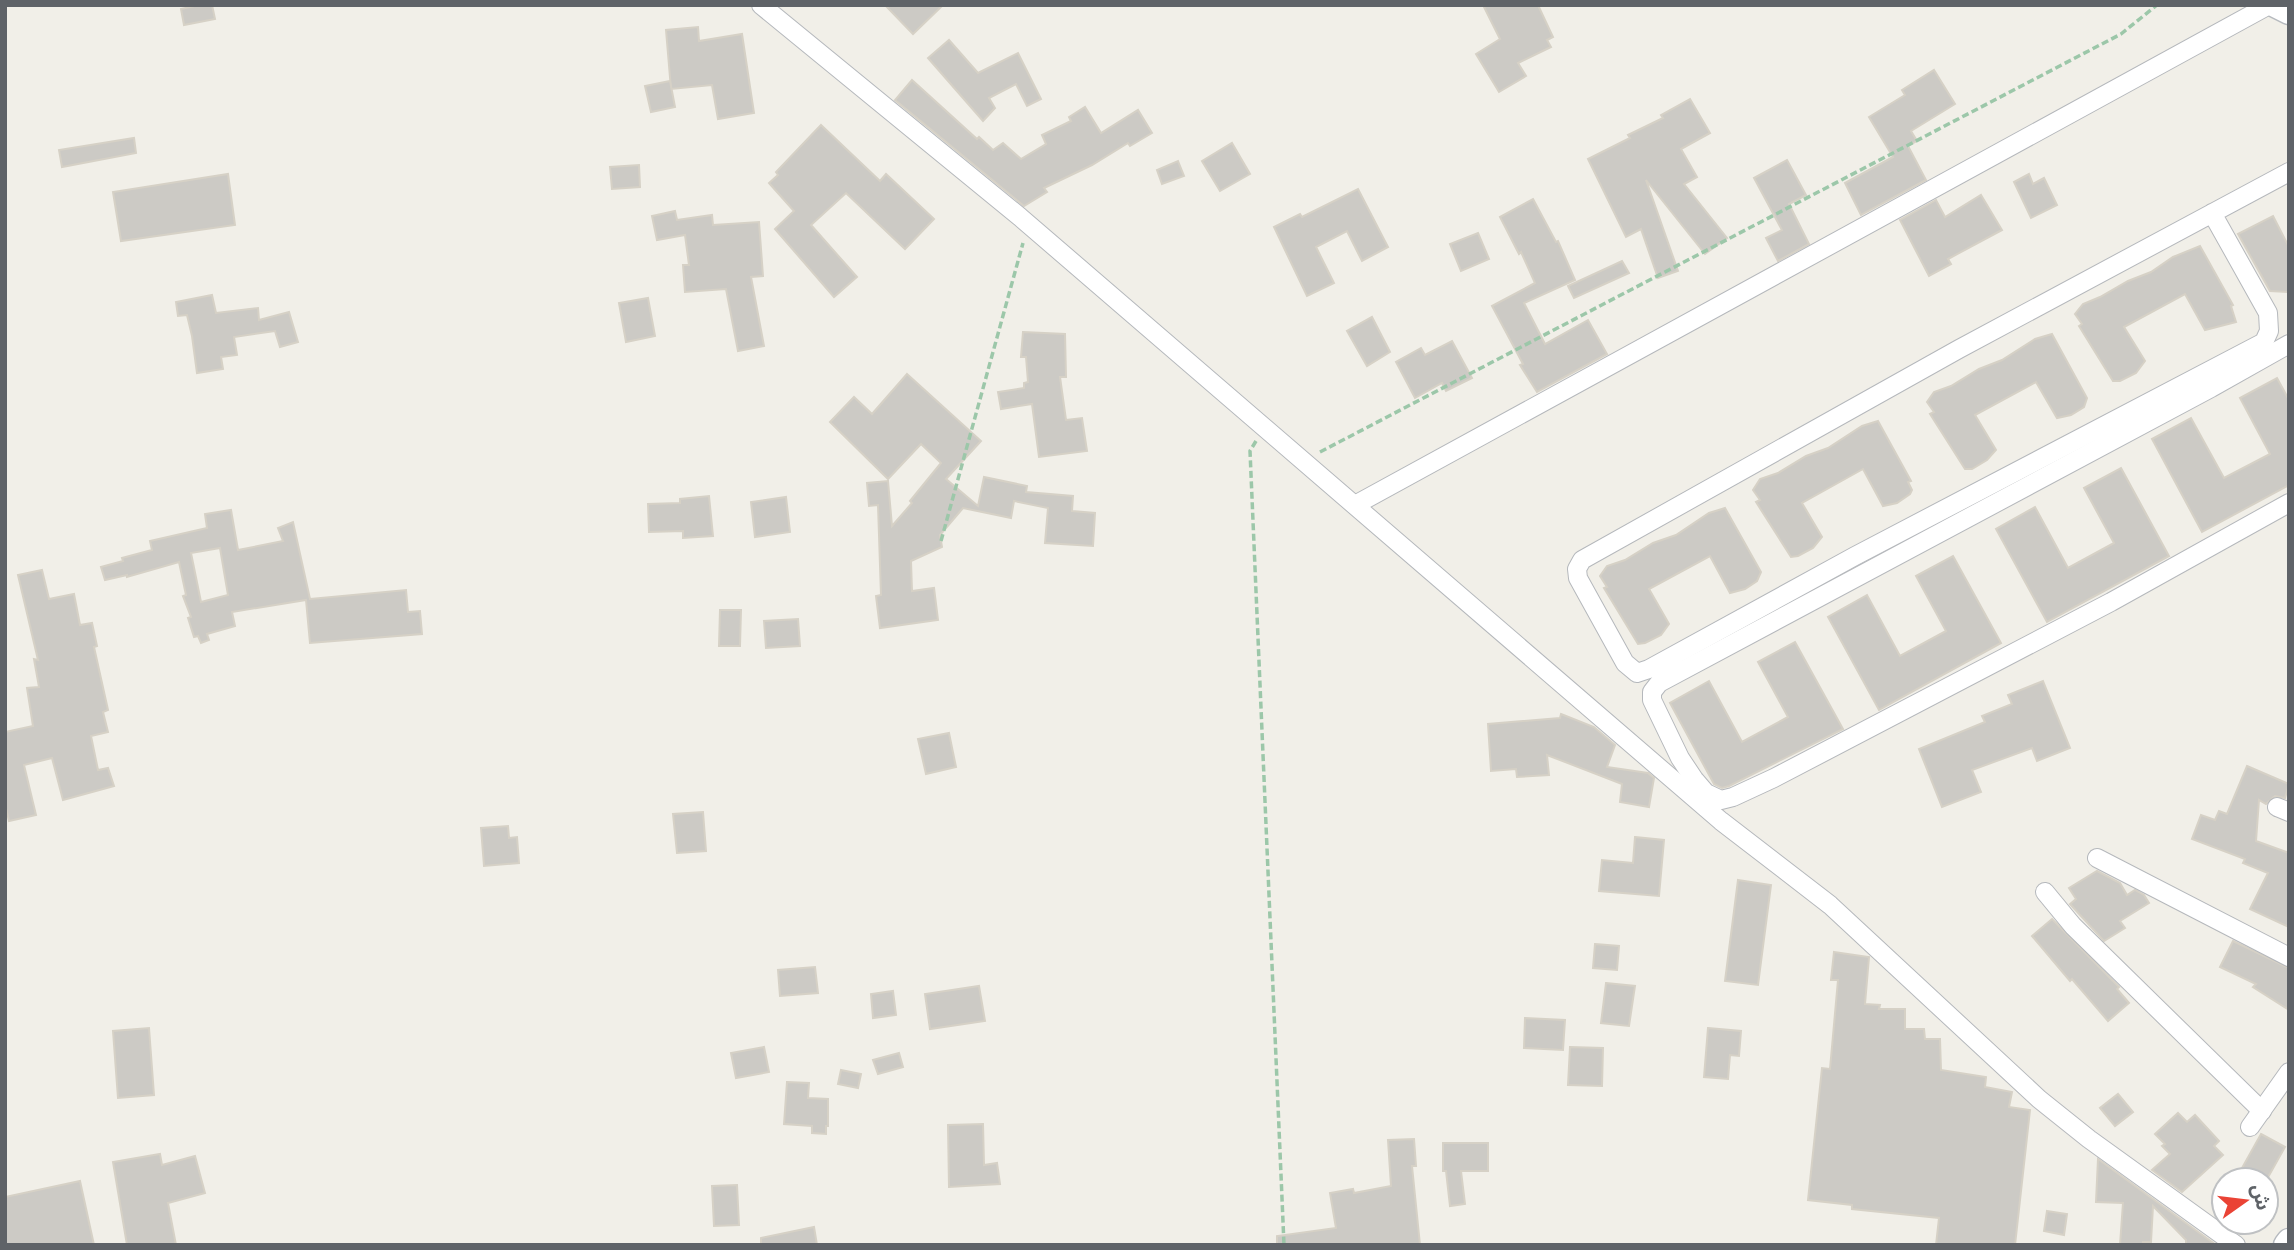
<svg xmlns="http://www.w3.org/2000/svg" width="2294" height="1250" viewBox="0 0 2294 1250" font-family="Overpass,'Noto Sans Arabic',sans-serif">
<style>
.building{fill:#cccac5;stroke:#d6d1c6;stroke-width:2;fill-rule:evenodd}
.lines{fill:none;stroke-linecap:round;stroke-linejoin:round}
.minor-casing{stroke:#b5b8bc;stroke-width:20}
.secondary-casing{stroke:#b6babf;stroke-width:27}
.path{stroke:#9cc7a9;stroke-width:3.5;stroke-dasharray:7 3.5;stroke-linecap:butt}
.minor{stroke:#fff;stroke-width:18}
.secondary{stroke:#fff;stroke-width:24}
</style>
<rect width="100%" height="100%" fill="#f1efe8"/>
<g class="building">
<path d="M199,5H212L215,19L184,25L181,9Z"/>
<path d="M885,5H943L913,34Z"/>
<path d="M1483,5H1538L1553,37L1547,40L1551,47L1518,63L1526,76L1499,92L1476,54L1500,39Z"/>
<path d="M698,27L699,41L742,34L754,113L718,119L712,85L671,89L666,30Z"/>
<path d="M949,40L978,73L1018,53L1041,99L1027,106L1016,84L989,98L995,108L983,121L928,58Z"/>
<path d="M1934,70L1955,104L1911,131L1917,141L1908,146L1926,180L1861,215L1845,183L1893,157L1869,117L1905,95L1902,90Z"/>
<path d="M912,80L977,139L979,137L993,150L1003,143L1021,159L1046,144L1042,135L1071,121L1069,117L1085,107L1101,133L1138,110L1152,133L1130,146L1128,143L1092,165L1044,188L1047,192L1024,206L895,100Z"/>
<path d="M670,81L675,107L651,112L645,86Z"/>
<path d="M1690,99L1710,133L1681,149L1697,177L1684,184L1727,238L1705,254L1646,180L1678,271L1658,278L1641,229L1626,237L1588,159L1630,138L1628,135L1663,118L1661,115Z"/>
<path d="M821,125L880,181L886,174L934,219L905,249L846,193L811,225L857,277L834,297L775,229L794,211L769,183L778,175L776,172Z"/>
<path d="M134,138L136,153L62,167L59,150Z"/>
<path d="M1232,143L1250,174L1220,191L1202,161Z"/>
<path d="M1787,160L1806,195L1789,204L1809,244L1778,261L1766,238L1782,230L1754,178Z"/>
<path d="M1178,161L1184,176L1162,184L1157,170Z"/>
<path d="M639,165L640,187L612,189L610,167Z"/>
<path d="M228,174L235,225L121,241L113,192Z"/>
<path d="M2029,174L2033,184L2044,178L2057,205L2031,218L2014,182Z"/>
<path d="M1358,189L1388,247L1362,261L1347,231L1316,247L1334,283L1307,296L1274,227L1300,214L1302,217Z"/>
<path d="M1981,195L2002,230L1948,259L1951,264L1929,276L1900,220L1936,200L1945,217Z"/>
<path d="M1533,199L1556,242L1558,241L1575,280L1524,303L1545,344L1588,320L1607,354L1537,392L1520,365L1523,364L1492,306L1535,283L1521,252L1519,254L1500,217Z"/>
<path d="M675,211L677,220L712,215L713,225L759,222L763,276L751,277L764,346L738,351L726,289L685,292L683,265H689L685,235L657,240L652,216Z"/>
<path d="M2273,216L2289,247V292L2270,291L2238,234Z"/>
<path d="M1478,233L1489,259L1461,271L1450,244Z"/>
<path d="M2200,246L2233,305L2231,306L2236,322L2205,330L2185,294L2124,327L2145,361L2136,373L2120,381H2113L2079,326L2082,324L2075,314L2083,304L2100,297L2128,281L2151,272L2173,257Z"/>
<path d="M1622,261L1629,273L1574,298L1568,286Z"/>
<path d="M212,295L216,313L258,308L259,320L289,312L298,342L280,347L275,331L234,337L237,355L221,357L223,369L197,373L192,336L187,315L178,316L176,302Z"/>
<path d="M648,298L655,336L626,342L619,303Z"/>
<path d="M1372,317L1390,352L1367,366L1347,331Z"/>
<path d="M1023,332L1065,334L1066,377H1060L1066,420L1082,418L1087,451L1039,457L1032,404L1001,409L998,392L1024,388V383L1028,382L1026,357H1021Z"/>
<path d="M2052,334L2087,398L2084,407L2071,415L2057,418L2036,382L1975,415L1996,450L1987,460L1972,469H1965L1930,414L1934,412L1927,402L1934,392L1951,386L1979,369L2002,360L2035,339Z"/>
<path d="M1452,341L1472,378L1446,391L1442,383L1415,398L1396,362L1421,348L1425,355Z"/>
<path d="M907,374L981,441L946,479L978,506L984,477L1027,486L1026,492L1073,496L1072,511L1095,513L1093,546L1045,543L1048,508L1014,501L1011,518L963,508L940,535L942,547L911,561L912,591L934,588L938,620L880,628L876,596L881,595L878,505L869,506L867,483L888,481L892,526L912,503L910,501L941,463L921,444L888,479L830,422L854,397L872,414Z"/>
<path d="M2277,378L2289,400V485L2202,532L2152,439L2191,418L2224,478L2270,454L2240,398Z"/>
<path d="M1878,421L1911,481L1908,482L1912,490L1910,494L1897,503L1883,506L1863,469L1802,503L1822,537L1813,548L1798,556L1791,557L1756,502L1760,500L1753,490L1760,479L1778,473L1806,456L1828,448L1862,426Z"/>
<path d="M2121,468L2169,556L2047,622L1996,529L2035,507L2068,568L2114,543L2084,488Z"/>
<path d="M709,496L713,536L683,538V531L649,532L648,504L680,503V499Z"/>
<path d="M786,497L790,532L755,537L751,502Z"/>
<path d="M1725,508L1761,572L1757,581L1745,589L1730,593L1710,556L1649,589L1669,624L1661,635L1645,643L1638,644L1604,588L1607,587L1600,576L1607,566L1625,560L1653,543L1676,535L1709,513Z"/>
<path d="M231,510L238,550L283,541L278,528L293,522L310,599L406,590L408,612L420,611L422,634L310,643L306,600L232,612L235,626L207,634L209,640L201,643L198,636L194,637L188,618L191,617L183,596L186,595L179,562L127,577V575L105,580L101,567L123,561L122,558L152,550L150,541L207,528L205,514ZM220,548L228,595L201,602L191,553Z"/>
<path d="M1953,556L2001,643L1879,710L1828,617L1867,595L1900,656L1946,631L1916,576Z"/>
<path d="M42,570L49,599L74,594L80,625L92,623L97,646L94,647L108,710L103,712L108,732L91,736L98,770L108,768L114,786L63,800L52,758L24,765L36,815L9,821L5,804V732L33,726L27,688L39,687L34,659L38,660L18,575Z"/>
<path d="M720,610H741L740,646H719Z"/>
<path d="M798,619L800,646L766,648L764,621Z"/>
<path d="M1795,642L1843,729L1729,786L1722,788L1714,784L1670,703L1709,681L1742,742L1788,717L1758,662Z"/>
<path d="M2043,681L2070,748L2037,761L2032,748L1972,770L1981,792L1942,807L1919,749L1985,722L1982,716L2012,704L2008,695Z"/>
<path d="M1561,714L1594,727L1615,745L1607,767L1648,773L1654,778L1649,807L1620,802L1622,784L1547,755L1549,775L1517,777L1516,769L1491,771L1488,724L1560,718Z"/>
<path d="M949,733L956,767L926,774L918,739Z"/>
<path d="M2247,766L2289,784L2285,798L2275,796L2266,804L2259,800L2256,841L2289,853V927L2250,909L2268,873L2243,863L2245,859L2192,839L2201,815L2215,820L2219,811L2227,814Z"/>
<path d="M703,812L706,851L677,853L673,814Z"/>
<path d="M508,826L509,838L517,837L519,863L484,866L481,828Z"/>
<path d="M1635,837L1664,840L1659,896L1599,891L1602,860L1633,863Z"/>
<path d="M2097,871L2120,883L2127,895L2135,890L2144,895L2149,903L2120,921L2125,928L2104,941L2070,904L2076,899L2069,888Z"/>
<path d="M1738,880L1771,885L1758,985L1725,981Z"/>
<path d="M2052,919L2119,987L2117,989L2129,1003L2108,1021L2072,979L2070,981L2032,936Z"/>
<path d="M2233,941L2289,968V1010L2253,987L2256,984L2220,967Z"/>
<path d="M1595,944L1619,946L1617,970L1593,968Z"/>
<path d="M1834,952L1869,957L1865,1004L1880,1005L1879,1009H1905V1029H1924L1925,1039H1940L1941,1070L1986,1077L1985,1087L2012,1092L2009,1107L2030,1110L2015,1245H1936L1939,1218L1852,1209V1205L1808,1200L1822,1068L1830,1069L1838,980H1831Z"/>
<path d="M815,967L818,993L780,996L778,970Z"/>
<path d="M1606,983L1635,986L1629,1026L1601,1023Z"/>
<path d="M979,986L985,1021L930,1029L925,994Z"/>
<path d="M893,991L896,1015L873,1018L871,994Z"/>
<path d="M1525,1018L1565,1020L1563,1050L1524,1048Z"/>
<path d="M149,1028L154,1095L118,1098L113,1031Z"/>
<path d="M1708,1028L1741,1031L1739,1056L1730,1055L1728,1079L1704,1077Z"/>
<path d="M764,1047L769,1072L736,1078L731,1053Z"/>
<path d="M1570,1047L1603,1048L1602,1086L1568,1085Z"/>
<path d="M899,1053L903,1067L878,1074L873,1060Z"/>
<path d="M841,1070L861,1074L858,1088L838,1084Z"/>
<path d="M787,1082L809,1083L808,1098L828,1099V1126H826V1134L812,1133V1126L784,1124Z"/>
<path d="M2118,1094L2133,1112L2115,1126L2100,1108Z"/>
<path d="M2178,1113L2187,1122L2195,1115L2219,1141L2214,1146L2223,1155L2182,1192L2152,1170L2170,1154L2162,1146L2165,1144L2155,1134Z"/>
<path d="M983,1124L984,1165L997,1163L1000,1184L949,1187L948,1125Z"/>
<path d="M2261,1134L2285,1147L2266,1181L2242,1168Z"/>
<path d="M1414,1139L1416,1166H1412L1420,1245H1277V1236L1336,1228L1330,1193L1353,1189L1354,1193L1391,1186L1388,1140Z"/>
<path d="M1443,1143H1488V1171H1461L1465,1204L1450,1206L1446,1171H1443Z"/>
<path d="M160,1154L162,1165L195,1156L205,1193L168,1203L176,1245H127L113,1162Z"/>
<path d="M2098,1159L2216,1245H2186V1240L2153,1206L2151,1242H2143V1245H2120L2123,1203L2096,1202Z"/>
<path d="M80,1181L94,1245H5V1197Z"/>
<path d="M737,1185L739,1225L714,1226L712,1186Z"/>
<path d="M2047,1211L2067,1214L2064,1235L2044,1231Z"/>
<path d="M814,1227L817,1245H761V1238Z"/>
</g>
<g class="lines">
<defs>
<g id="minor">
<path d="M761,5L1020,217L1721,821L1830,905L2039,1099L2089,1139L2236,1245"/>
<path d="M2212,213L2268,313L2269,331L2264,342L1855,556L1649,669L1637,673L1625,663L1578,578L1577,569L1582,560L1959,349L2289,172"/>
<path d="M2289,344L2211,388L1659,683L1652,692V700L1680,758L1694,779L1706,793L1721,800L1733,797L1774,778L2111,602L2289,503"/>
<path d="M1355,505L2269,5"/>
<path d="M2277,807L2289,812"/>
<path d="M2097,858L2289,957"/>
<path d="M2045,892L2073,926L2262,1111"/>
<path d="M2250,1127L2289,1072"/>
</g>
<g id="secondary">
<path d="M2275,5L2289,12"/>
<path d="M2286,1245L2289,1241"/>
</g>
</defs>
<use href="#minor" class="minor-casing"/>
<use href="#secondary" class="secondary-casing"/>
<g class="path">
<path d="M1256,441L1250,451L1284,1245"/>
<path d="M1320,452L2121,34L2157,5"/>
<path d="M941,541L1023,243"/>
</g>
<use href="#minor" class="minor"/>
<use href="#secondary" class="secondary"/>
</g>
<rect width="2294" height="1250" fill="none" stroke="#5f6368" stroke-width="14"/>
<g transform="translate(2245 1201) rotate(76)"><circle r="33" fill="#ffffff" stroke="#bfc1c3" stroke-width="2"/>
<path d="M0-5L12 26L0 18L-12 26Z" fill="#ea4335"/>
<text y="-10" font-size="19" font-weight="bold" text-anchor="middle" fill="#5f6368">ش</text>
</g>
</svg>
